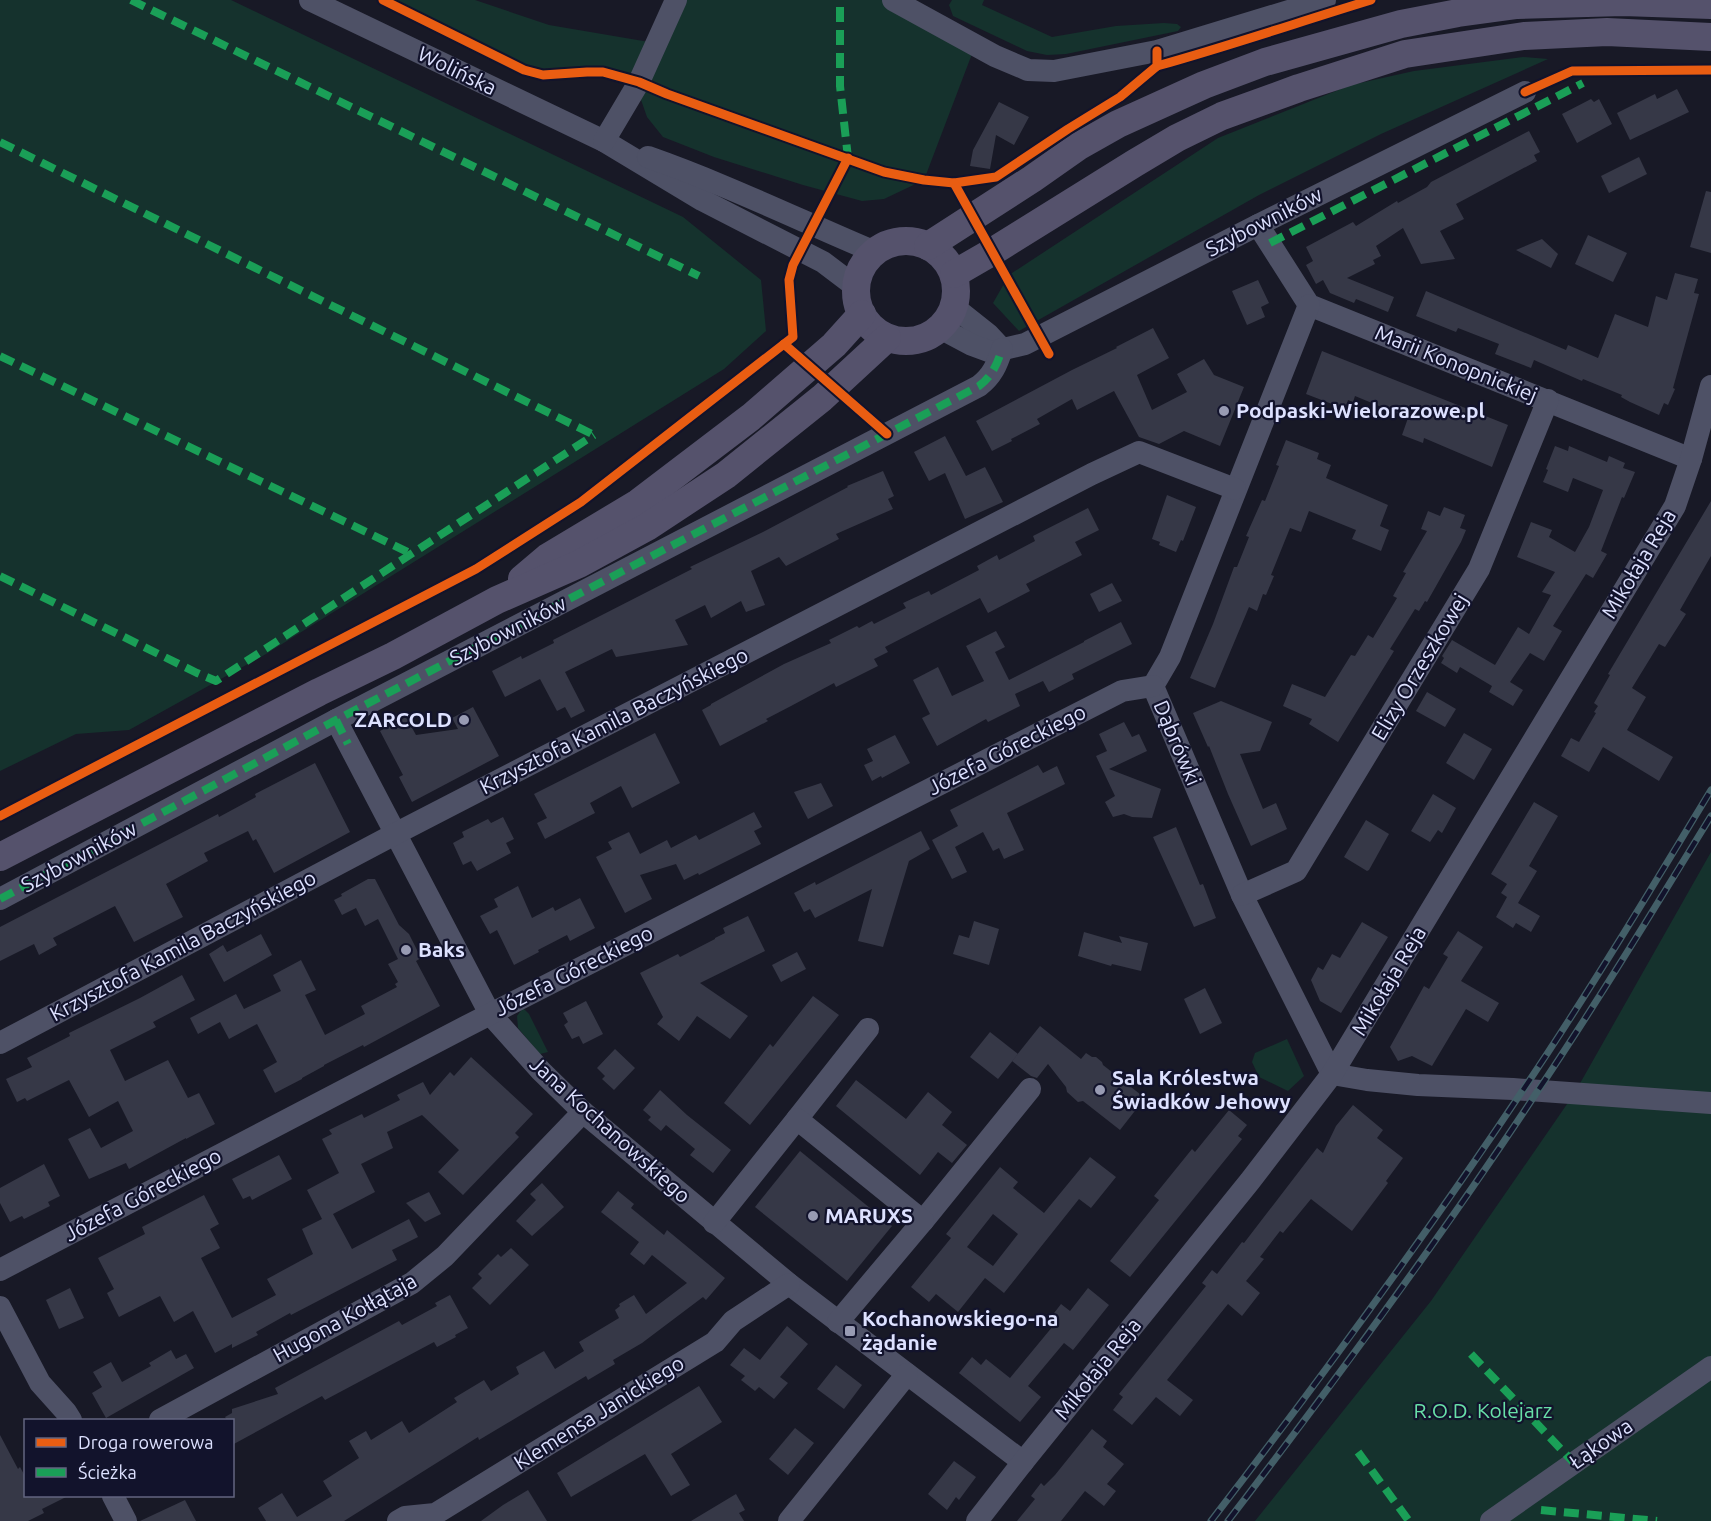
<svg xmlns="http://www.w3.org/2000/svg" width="1711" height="1521" viewBox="0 0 1711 1521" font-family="Ubuntu,sans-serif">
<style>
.green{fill:#15322d}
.building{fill:#363847;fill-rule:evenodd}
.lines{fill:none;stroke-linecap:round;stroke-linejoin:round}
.minor{stroke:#4e5166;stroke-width:22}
.major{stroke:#55526c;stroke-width:28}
.rail-casing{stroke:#435f68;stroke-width:7}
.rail{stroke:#12132c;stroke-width:4.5;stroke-dasharray:14;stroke-linecap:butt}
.quiet{stroke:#1a9f57;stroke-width:8;stroke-dasharray:15 8;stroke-linecap:butt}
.cycleway-casing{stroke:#12132c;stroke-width:13}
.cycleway{stroke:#e95d12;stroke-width:9}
.poi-dot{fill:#989bb3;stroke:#12132c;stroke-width:2}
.labels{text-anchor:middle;stroke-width:4.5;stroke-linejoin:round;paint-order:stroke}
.street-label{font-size:21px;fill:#dde1ff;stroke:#12132c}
.poi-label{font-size:21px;font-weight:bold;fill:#dde1ff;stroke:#12132c;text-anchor:start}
.park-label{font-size:21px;fill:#68e0a8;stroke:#12132c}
</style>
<rect width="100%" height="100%" fill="#181926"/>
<g class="green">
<path d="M0,0H231L683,217L761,280L766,331L724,369L266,654L129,730L76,734L0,771Z"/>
<path d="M383,0H475L549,25L655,43L676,0H893L975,46L924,180L884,199L862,201L803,185L714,157L663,137L647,117L640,97L639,82L603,72H587L543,75L524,70Z"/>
<path d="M952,0H984L982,5L1052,37L1116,26L1164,23L1177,24L1181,27L1178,31L1066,54L1047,55L1027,51L953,16L949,5Z"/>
<path d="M1523,57L1548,59L1381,134L1259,195L1019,331L993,303L1009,275L1218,138L1351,85L1414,71Z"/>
<path d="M1711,852V1521H1255L1431,1301L1574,1094Z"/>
<path d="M523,1008L529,1014L548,1052L540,1054L518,1028L517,1016Z"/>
<path d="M1287,1039L1304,1076L1288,1091L1259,1077L1252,1062L1255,1053Z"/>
</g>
<g class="building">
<path d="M1677,89L1689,112L1630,140L1617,113L1655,94L1657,99Z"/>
<path d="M1591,99L1594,102L1599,99L1612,124L1577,143L1562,114Z"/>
<path d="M999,102L1029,117L1014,145L996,135L990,169L970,166L973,150Z"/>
<path d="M1529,131L1540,152L1534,155L1537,161L1456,204L1464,219L1440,231L1455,259L1421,264L1403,228L1376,246L1381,256L1373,260L1375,264L1347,278L1394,297L1388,312L1356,299L1354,303L1330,293L1323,280L1316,284L1306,265L1313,261L1306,247L1353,222L1356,226L1397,201L1398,203L1427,187L1431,182Z"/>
<path d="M1639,157L1647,174L1609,193L1601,176Z"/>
<path d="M1706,191L1711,192V253L1690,247Z"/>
<path d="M1588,235L1627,253L1613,282L1575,264Z"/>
<path d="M1542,239L1558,254L1551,268L1516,250Z"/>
<path d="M1675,273L1698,279L1694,293L1699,294L1673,388L1675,389L1668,405L1664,403L1659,415L1630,402L1621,397L1622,395L1583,379L1582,381L1534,360L1531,368L1495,354L1499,344L1458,328L1456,332L1416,316L1426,291L1566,350L1568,345L1598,358L1615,314L1648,327L1656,296L1667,300Z"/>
<path d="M1258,280L1269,303L1261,307L1265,317L1247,325L1232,291Z"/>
<path d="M1153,328L1169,358L1137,375L1152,410L1187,392L1177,374L1204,359L1214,375L1244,387L1220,446L1184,431L1159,444L1139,437L1114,391L1077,410L1072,399L1037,419L1040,424L1011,439L1012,441L992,451L976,421L1072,370L1117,348L1116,347Z"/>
<path d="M1322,351L1508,425L1492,467L1424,438L1423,443L1402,435L1408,418L1355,396L1353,402L1348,400L1345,409L1306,394Z"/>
<path d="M945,436L966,476L985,467L1003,502L965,519L945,473L929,481L914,452Z"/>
<path d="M1286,440L1319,453L1317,459L1331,465L1326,478L1388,505L1380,526L1389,530L1381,551L1352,539L1356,530L1309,511L1301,532L1290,528L1271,575L1274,576L1266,595L1263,594L1257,611L1249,607L1215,688L1190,678L1213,624L1234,567H1237L1249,537L1246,536L1262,500L1265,501L1279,466L1276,465Z"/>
<path d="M1555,446L1568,451L1569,446L1607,462L1609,456L1625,463L1623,468L1635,472L1624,498L1622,497L1601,551L1607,554L1593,578L1586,574L1553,626L1562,631L1544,661L1530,653L1510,682L1523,690L1513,706L1489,692L1492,686L1460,667L1457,673L1441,663L1444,658L1442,656L1452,640L1495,665L1518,627L1529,634L1551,595L1542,592L1555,572L1517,557L1531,522L1552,530L1549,537L1575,552L1589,527L1603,490L1573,478L1568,492L1543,482L1548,470L1546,469Z"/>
<path d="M883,471L894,496L888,499L893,509L836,534L839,539L786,566L779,557L751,571L765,605L746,612L741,601L711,618L705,605L675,620L688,645L616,657L612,649L565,672L585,711L571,718L565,707L557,711L540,679L505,697L492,671L521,656L522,659L554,643L553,640L692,569L690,567L763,532L848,487L847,486Z"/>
<path d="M1167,495L1196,507L1183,541L1181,540L1176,552L1159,545L1160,542L1152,539Z"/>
<path d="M1711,501V556L1680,610L1686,614L1665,647L1659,644L1632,688L1646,697L1627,730L1673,757L1659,781L1603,747L1589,772L1561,756L1571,738L1579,742L1596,713L1594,712L1598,706L1594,703L1610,675L1608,674Z"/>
<path d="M1444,507L1465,515L1460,528L1466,530L1461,542L1427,602L1425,601L1419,611L1415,609L1390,649L1394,651L1338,742L1309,724L1312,719L1283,706L1292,684L1325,697L1351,655L1355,656L1368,635L1373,638L1397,598L1393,596L1406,573L1403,572L1427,531L1421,529L1428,511L1440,516Z"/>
<path d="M1088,508L1099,530L1075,542L1082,555L1026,584L1030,591L988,613L980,598L885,647L888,652L874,659L878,666L836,687L834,683L791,706L766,719L768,721L720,746L702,710L711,705V704L784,664L831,643L829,640L857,626L859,628L872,621L874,624L906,608L903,603L929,591L931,595L979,570L977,566L997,555L999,560L1035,541L1033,536Z"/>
<path d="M1112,583L1122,601L1099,612L1090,594Z"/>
<path d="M1121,622L1132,644L1072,674L1074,679L1049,692L1043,681L1015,694L1020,706L988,722L986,719L937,746L922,718L930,714L913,680L938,667L952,696L984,681L966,646L996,631L1005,647L995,652L1009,680L1084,642V641Z"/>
<path d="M1427,692L1456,709L1445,727L1416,711Z"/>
<path d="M1221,701L1272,722L1260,751L1240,754L1263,809L1276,803L1287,829L1251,846L1228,794L1209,746L1208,747L1193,713Z"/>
<path d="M473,707L499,756L412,802L399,777L403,775L380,731L406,717L416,735L458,729L452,718Z"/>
<path d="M1124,722L1132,737L1139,734L1147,751L1109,769L1161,789L1152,818L1132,817L1124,814L1113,817L1105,802L1115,796L1096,756L1107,751L1099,734Z"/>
<path d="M655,733L680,783L632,808L621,786L590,803L595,813L545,839L537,823L547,818L534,794Z"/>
<path d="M1464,733L1492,749L1474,780L1446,763Z"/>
<path d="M895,735L910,763L882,778L881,776L872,781L864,765L873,761L867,749Z"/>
<path d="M315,763L350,832L274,873L256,839L253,841L248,831L204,853L208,861L166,884L183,917L169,924L134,942L115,906L53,938L57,945L39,955L34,944L0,961V927L218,814L219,817L256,797L255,794Z"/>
<path d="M1038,765L1043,773L1057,766L1065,784L1007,813L1024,850L1004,859L999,848L993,851L983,832L955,847L967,872L952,879L932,840L958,826L950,810Z"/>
<path d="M821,783L833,806L808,819L794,792Z"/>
<path d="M1433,794L1456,808L1442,833L1438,830L1430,842L1411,831Z"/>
<path d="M1534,802L1558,816L1529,866L1537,871L1518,903L1540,916L1531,932L1516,923L1513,928L1496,917L1507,897L1501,893L1507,884L1491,874Z"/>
<path d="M754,812L762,827L754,831L761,844L699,875L698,873L684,880L676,864L640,875L652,899L625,913L596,857L612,849L608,842L629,832L640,854L667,840L671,848L696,835L699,840Z"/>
<path d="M503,817L514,839L506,843L511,853L477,871L471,861L463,865L453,843L464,837L462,832L488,819L491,823Z"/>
<path d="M1366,820L1389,834L1369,870L1367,871L1344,857Z"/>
<path d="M1176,827L1200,885L1203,884L1216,918L1194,927L1153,837Z"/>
<path d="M921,831L930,849L909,861L883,947L858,941L872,889L815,918L810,909L804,912L794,893L815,882L816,885Z"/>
<path d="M368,879H375L399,925L409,934L421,958L416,961L440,1006L364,1047L363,1045L324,1065V1066L302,1078V1079L275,1093L263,1070L277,1062L257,1024L229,1039L220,1022L198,1034L190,1018L236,994L244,1009L281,991L273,975L301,960L316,990L305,995L325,1035L365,1014L361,1006L397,987L395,984L398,982L388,964L398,959L378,919L365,926L356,908L342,915L334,900L342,896L341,894Z"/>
<path d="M518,886L532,918L553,907L555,911L580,898L595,928L570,941L567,935L538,950L539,952L514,965L497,930L490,934L480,916L498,907L494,899Z"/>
<path d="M748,916L765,951L700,983L748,1016L730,1039L697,1016L679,1041L657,1024L663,1017L640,973L678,954L680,957L715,939V938L725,933L723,928Z"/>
<path d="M974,921L999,929L989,965L953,954L959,935L969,938Z"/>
<path d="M1362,922L1388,937L1341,1013L1320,1001L1311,980L1318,967L1323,970L1332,954L1340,958Z"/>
<path d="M1458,931L1483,947L1461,981L1499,1003L1488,1022L1466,1009L1432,1066L1412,1056L1398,1061L1390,1047L1424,986L1429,989L1448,957L1443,954Z"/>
<path d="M1084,932L1122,943L1119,936L1148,943L1141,971L1112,964L1111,966L1078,956Z"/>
<path d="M261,934L272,955L224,982L209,954L223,945L227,952Z"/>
<path d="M797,952L806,969L781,982L772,965Z"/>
<path d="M182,975L195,1000L153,1022L156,1027L110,1050L125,1081L168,1060L188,1098L199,1093L215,1124L186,1139V1138L129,1169L126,1163L89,1179L68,1139L90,1128L101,1148L133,1131L118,1101L89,1117L69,1080L27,1101L25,1098L17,1102L6,1079L32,1067L27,1058L70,1036L69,1033L140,998Z"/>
<path d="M1205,988L1222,1023L1200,1034L1184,999Z"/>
<path d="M813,996L839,1015L750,1125L724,1103L770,1044L773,1047Z"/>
<path d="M586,1001L603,1034L583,1044L579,1036L572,1039L564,1025L568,1022L563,1013Z"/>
<path d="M1040,1026L1081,1059L1086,1053L1092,1057H1096L1102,1062L1103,1065L1145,1098L1120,1130L1083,1101L1078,1102L1067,1092L1066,1087L1048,1064L1037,1078L1031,1076L1012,1061Z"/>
<path d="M990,1032L1018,1054L998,1079L970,1057Z"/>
<path d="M615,1049L635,1068L614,1090L602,1079L605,1076L597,1068Z"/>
<path d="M471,1057L533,1114L515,1133L519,1137L463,1195L438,1172L459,1150L422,1115L387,1132L393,1148L361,1164L375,1192L333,1214L352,1249L409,1219L418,1237L392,1250L397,1260L291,1315L290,1313L256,1332L258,1335L232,1348V1344L215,1353L193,1311L174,1322L160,1296L119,1317L107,1293L114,1289L98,1258L145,1234L142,1227L204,1195L219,1224L210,1229L220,1248L201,1258L232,1318L276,1295L267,1279L313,1254L302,1229L322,1219L307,1190L339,1173L322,1139L332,1134L329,1130L362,1114L364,1118L400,1100L397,1095L423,1082L430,1095L450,1072L454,1076Z"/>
<path d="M856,1080L906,1119L928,1092L952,1112L942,1125L967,1145L952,1163L938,1152L920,1175L836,1106Z"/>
<path d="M660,1090L687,1115L731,1150L713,1173L690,1155L695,1149L666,1125L661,1131L648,1120L651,1117L643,1110Z"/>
<path d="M1353,1105L1383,1130L1377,1138L1403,1158L1386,1181L1388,1183L1352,1231L1311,1199L1283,1233L1280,1231L1260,1257L1264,1259L1246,1281L1260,1293L1242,1316L1228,1304L1167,1380L1193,1400L1180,1416L1156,1397L1132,1425L1113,1410L1123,1397L1119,1394L1206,1286L1202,1283L1212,1270L1217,1274L1242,1242L1244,1243L1317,1148L1323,1153L1336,1126Z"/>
<path d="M1229,1110L1247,1125L1238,1136L1242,1139L1130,1277L1110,1261L1159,1200L1154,1196L1192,1149L1195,1152Z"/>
<path d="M800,1151L892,1226L847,1281L755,1207Z"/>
<path d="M279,1155L292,1179L252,1200L250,1196L243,1199L232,1179Z"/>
<path d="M1090,1157L1116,1177L1091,1208L1079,1199L1004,1293L985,1278L958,1312L936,1294L929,1302L911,1287L951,1238L946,1234L1000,1167L1018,1182L1013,1188L1044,1213ZM993,1214L1018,1234L993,1266L967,1247Z"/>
<path d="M44,1164L60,1196L48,1202L50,1206L24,1219L22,1216L10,1222L0,1203V1188Z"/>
<path d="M542,1183L564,1207L532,1236L516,1221L536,1200L530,1194Z"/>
<path d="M618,1191L634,1204L631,1208L664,1235L667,1230L725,1278L706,1300L703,1297L642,1343L613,1360L615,1364L588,1380L586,1376L479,1440L478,1437L344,1521H266L258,1508L282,1493L297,1517L332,1496L323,1481L359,1458L349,1441L366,1431L371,1440L402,1421L409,1433L457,1402L454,1398L484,1380L491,1391L519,1374L516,1367L544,1351L555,1369L584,1351L579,1342L619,1318L615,1310L620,1306L619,1304L634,1295L646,1314L687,1283L652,1255L644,1265L630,1254L639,1242L601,1212Z"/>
<path d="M429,1192L441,1214L425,1222L406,1203Z"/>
<path d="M511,1248L529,1265L490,1305L472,1288L482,1278L478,1274L498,1254L501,1257Z"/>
<path d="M70,1288L84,1318L59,1329L46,1300Z"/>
<path d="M1088,1288L1109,1305L1073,1350L1064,1343L1028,1386L1041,1397L1020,1422L959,1373L972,1357L981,1365L986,1359L1010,1378L1053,1326L1048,1321L1061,1304L1070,1311Z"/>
<path d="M450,1295L468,1328L455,1335L456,1337L437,1347L434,1342L325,1400L322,1396L232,1445V1420H227L225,1417L232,1413V1409L278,1394L275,1388L399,1321L402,1325L437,1306L435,1303Z"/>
<path d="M787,1326L808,1344L780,1377L788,1383L774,1399L759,1387L755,1391L741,1380L745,1376L730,1365L744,1348L760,1360Z"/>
<path d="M171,1350L176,1359L186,1354L194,1368L106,1418L92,1393L102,1387L93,1372L111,1362L122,1382L151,1366L149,1363Z"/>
<path d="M836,1365L862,1385L844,1409L817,1389Z"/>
<path d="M699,1386L722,1422L671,1454L690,1485L671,1496L645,1454L571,1497L557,1473Z"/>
<path d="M795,1428L814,1443L788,1475L769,1459Z"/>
<path d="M1092,1429L1107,1441L1103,1447L1124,1464L1107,1484L1116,1491L1104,1506L1085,1491L1061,1521H1017L1035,1499L1031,1496L1041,1483L1044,1486L1055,1475Z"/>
<path d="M0,1435L18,1469L20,1467L26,1478V1496H68L42,1509L44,1513L28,1521H0Z"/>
<path d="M954,1461L976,1477L959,1500L956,1497L947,1510L928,1494Z"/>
<path d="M528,1490L547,1521H481L503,1505Z"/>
<path d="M736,1494L745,1510L739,1513L744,1521H691Z"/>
<path d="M185,1500L196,1521H140Z"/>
</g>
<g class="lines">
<g class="minor">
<path d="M310,0L604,141L702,200L823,262L856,287"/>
<path d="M893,0L995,56L1028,70L1054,71L1157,51L1325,0"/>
<path d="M604,141L639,82L676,0"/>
<path d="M648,157C725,184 799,220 875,252"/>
<path d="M1258,225L1309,305L1691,459"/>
<path d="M1309,305L1170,657L1153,686L1242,895L1332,1074L1367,1080L1418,1085L1513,1089L1711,1103"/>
<path d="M954,307L988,334L1002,349"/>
<path d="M940,328L972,345L991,352L1025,344L1258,225L1525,92"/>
<path d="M336,720L490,1014L541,1071L583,1112L789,1284L1023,1462"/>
<path d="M1242,895L1296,871L1479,569L1548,400"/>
<path d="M0,899L336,720L979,386C992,376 997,365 1002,349"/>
<path d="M0,1043L395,834L1092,474L1139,452L1235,489"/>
<path d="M797,1119L868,1029"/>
<path d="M923,1221L1030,1089"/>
<path d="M714,1223L797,1119L923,1221L838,1322"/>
<path d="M0,1270L465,1027L1122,691L1153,686"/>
<path d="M0,1307L40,1383L66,1412L71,1420"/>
<path d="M160,1420L412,1283L445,1256L583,1112"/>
<path d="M113,1496L126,1521"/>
<path d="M398,1521L405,1517L435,1514L715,1342L733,1321L789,1284"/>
<path d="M789,1521L907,1374"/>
<path d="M977,1521L1023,1462L1250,1181L1332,1074L1675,506L1691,459L1711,386"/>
<path d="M1491,1521L1711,1367"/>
</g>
<g class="major">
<circle cx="906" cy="291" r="50"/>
<path d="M928,246L1032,179L1079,146L1118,124L1204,85L1265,62L1401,24L1458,13L1517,5L1623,2L1711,5"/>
<path d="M954,274L992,252L1135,163L1177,138L1222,116L1299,88L1405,54L1524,36L1607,32L1711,37"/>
<path d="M522,579L548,557L638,503L751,417L834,345L862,314"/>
<path d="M0,857L319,692L393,656L497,600L579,564L647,527L726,475L822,398L887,338"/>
</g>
<defs>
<g id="rail">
<path d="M1211,1521C1319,1381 1424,1238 1523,1090C1589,992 1650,891 1711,790"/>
<path d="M1228,1521C1335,1381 1440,1239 1537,1092C1598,1001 1654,909 1711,816"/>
</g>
</defs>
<use href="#rail" class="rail-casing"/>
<use href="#rail" class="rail"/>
<g class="quiet">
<path d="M131,0L699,276"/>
<path d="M840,7V86L848,158L847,161"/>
<path d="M0,142L594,435"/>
<path d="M1270,243L1583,83"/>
<path d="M0,356L412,554"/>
<path d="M0,576L197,673L216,681L594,435"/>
<path d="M336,720L348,744"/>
<path d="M0,899L336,720L979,386C992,376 997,365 1002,349"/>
<path d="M1471,1354L1574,1463"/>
<path d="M1358,1452L1409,1521"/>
<path d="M1541,1510L1657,1521"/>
</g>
<defs>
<g id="cycleway">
<path d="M383,0L524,70L543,75L587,72H603L639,82L667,94L884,172L924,180L954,183L996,177L1068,129L1120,97L1157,66V51"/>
<path d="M1157,66C1229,46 1299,22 1371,0"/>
<path d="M1525,92L1572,71L1711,70"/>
<path d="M954,183L1049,354"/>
<path d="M784,344L887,434"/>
<path d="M0,816L476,569L581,502L793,337L789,280L793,265L848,158"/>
</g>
</defs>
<use href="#cycleway" class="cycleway-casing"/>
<use href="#cycleway" class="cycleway"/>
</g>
<g class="poi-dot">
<circle cx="1224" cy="411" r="6"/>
<circle cx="464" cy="720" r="6"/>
<circle cx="406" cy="950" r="6"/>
<circle cx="1100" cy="1090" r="6"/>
<circle cx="813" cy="1216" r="6"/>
<rect x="844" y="1325" width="12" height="12" rx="3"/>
</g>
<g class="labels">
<g class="street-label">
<text transform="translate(457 71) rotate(26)" y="7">Wolińska</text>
<text transform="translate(1264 222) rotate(-27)" y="7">Szybowników</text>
<text transform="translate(1456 364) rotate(22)" y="7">Marii Konopnickiej</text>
<text transform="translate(1639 564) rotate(-59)" y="7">Mikołaja Reja</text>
<text transform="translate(508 631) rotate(-27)" y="7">Szybowników</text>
<text transform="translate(1420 667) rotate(-59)" y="7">Elizy Orzeszkowej</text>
<text transform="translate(614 721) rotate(-27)" y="7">Krzysztofa Kamila Baczyńskiego</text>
<text transform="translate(1177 743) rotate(67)" y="7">Dąbrówki</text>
<text transform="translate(1007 750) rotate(-27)" y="7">Józefa Góreckiego</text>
<text transform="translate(79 857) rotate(-28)" y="7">Szybowników</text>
<text transform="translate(183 946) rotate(-28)" y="7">Krzysztofa Kamila Baczyńskiego</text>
<text transform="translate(574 971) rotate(-27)" y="7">Józefa Góreckiego</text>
<text transform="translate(1389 981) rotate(-59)" y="7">Mikołaja Reja</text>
<text transform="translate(610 1130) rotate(42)" y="7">Jana Kochanowskiego</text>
<text transform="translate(143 1195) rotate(-28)" y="7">Józefa Góreckiego</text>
<text transform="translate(345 1318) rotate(-29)" y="7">Hugona Kołłątaja</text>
<text transform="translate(1098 1369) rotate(-51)" y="7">Mikołaja Reja</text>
<text transform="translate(599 1413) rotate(-32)" y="7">Klemensa Janickiego</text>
<text transform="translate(1601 1444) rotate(-35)" y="7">Łąkowa</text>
</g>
<g class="poi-label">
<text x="1236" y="418">Podpaski-Wielorazowe.pl</text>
<text x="452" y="727" text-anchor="end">ZARCOLD</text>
<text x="418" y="957">Baks</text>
<text x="1112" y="1085">Sala Królestwa<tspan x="1112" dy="24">Świadków Jehowy</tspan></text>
<text x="825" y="1223">MARUXS</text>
<text x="862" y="1326">Kochanowskiego-na<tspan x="862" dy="24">żądanie</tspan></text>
</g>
<g class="park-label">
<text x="1483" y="1418">R.O.D. Kolejarz</text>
</g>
</g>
<rect x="24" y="1419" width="210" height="78" fill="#12132c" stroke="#636580" stroke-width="1.5"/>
<rect x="36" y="1438" width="30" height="9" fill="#e95d12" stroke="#636580" stroke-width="1.5"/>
<text x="78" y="1449" font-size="18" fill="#dde1ff">Droga rowerowa</text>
<rect x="36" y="1468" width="30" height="9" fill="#1a9f57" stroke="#636580" stroke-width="1.5"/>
<text x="78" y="1479" font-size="18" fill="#dde1ff">Ścieżka</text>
</svg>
